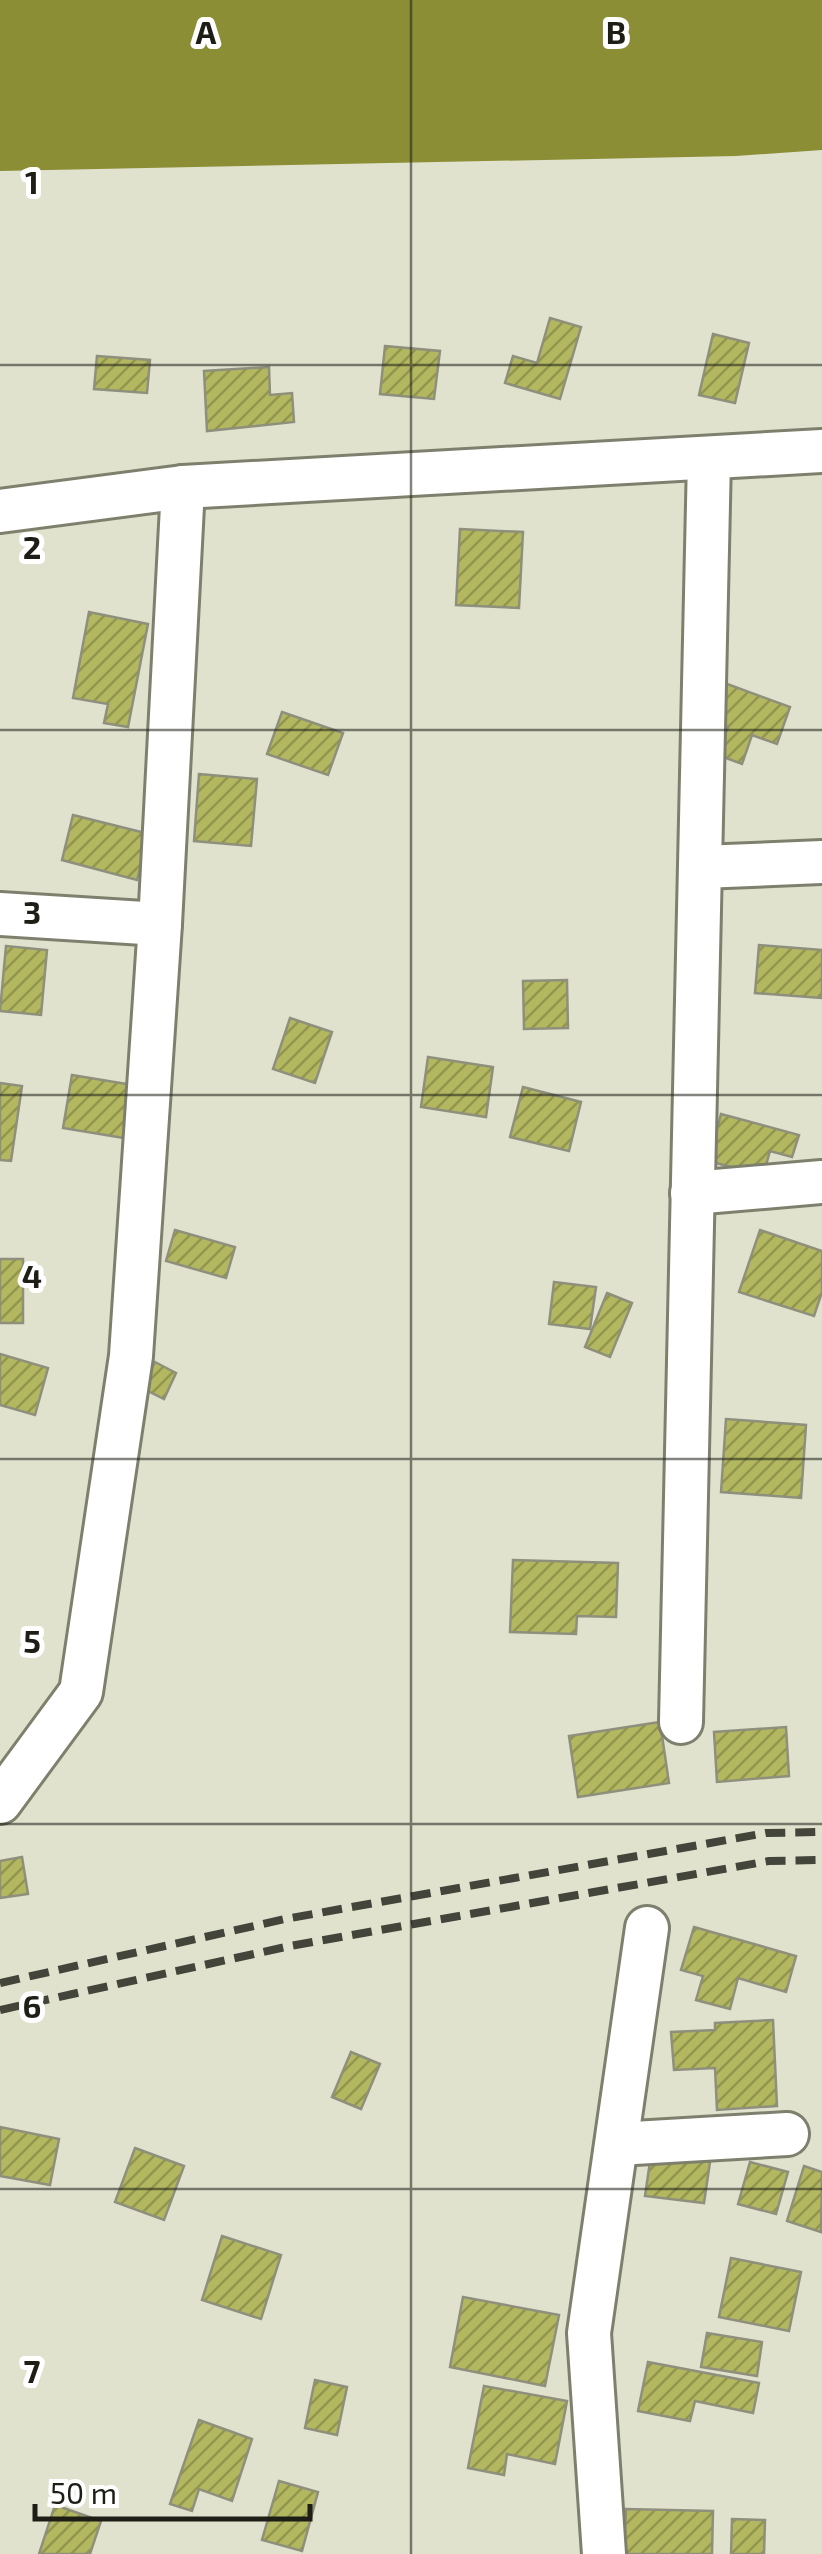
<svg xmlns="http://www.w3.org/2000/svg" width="822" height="2554" viewBox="0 0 822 2554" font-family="'Exo 2',sans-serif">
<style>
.water{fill:#8b8e35}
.building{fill:url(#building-hatch);stroke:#8e907c;stroke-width:2.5}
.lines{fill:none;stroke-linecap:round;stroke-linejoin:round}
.minor-casing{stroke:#7e806d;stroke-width:48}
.minor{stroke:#fff;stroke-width:42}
.rail{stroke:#43443a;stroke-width:8;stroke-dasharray:20 10;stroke-linecap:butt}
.grid{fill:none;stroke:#1e1e17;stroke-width:2.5;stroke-opacity:0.55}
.grid-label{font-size:32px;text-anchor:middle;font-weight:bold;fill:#1e1e17;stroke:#fff;stroke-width:10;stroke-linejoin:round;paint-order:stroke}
</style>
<defs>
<pattern id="building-hatch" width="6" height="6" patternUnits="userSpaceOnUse" patternTransform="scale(2.5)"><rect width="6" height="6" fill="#b3b860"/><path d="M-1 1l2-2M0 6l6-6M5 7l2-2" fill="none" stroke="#91954e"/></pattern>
</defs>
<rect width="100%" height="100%" fill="#e1e2ce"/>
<path class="water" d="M0,0H822V150L736,156L0,171Z"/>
<g class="building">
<path d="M550,318L581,327L560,399L505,383L513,356L537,363Z"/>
<path d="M713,334L749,343L735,403L699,395Z"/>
<path d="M385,346L440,351L434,399L380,394Z"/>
<path d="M97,356L150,360L147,393L94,389Z"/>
<path d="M269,367L270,395L292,393L294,422L207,431L204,371Z"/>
<path d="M460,529L523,532L519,608L456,605Z"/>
<path d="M89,612L148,624L128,727L104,723L108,704L73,698Z"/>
<path d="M719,681L790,707L777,744L752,735L742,764L718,755L728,727L705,719Z"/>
<path d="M282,712L343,733L328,775L267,754Z"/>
<path d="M199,774L257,779L251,846L194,841Z"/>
<path d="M73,815L149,834L137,880L62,860Z"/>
<path d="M759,945L822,950V998L755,993Z"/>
<path d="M6,946L47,950L41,1015L0,1011Z"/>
<path d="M567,980L568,1028L524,1029L523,981Z"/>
<path d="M290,1018L332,1032L315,1083L273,1069Z"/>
<path d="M428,1057L493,1067L486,1117L421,1107Z"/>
<path d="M72,1075L139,1086L130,1139L63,1128Z"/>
<path d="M0,1083L22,1086L11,1161L0,1160Z"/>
<path d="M523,1087L581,1102L569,1151L510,1137Z"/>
<path d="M721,1114L799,1135L792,1157L770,1151L763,1176L709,1161Z"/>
<path d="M175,1230L235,1247L226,1278L166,1261Z"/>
<path d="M760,1230L822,1251V1292L814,1316L739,1292Z"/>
<rect x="0" y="1259" width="23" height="64"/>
<path d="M554,1282L596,1287L590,1329L549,1324Z"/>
<path d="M607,1293L632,1303L610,1357L585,1347Z"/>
<path d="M0,1354L48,1368L35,1415L0,1405Z"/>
<path d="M155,1362L176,1373L164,1399L142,1388Z"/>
<path d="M726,1419L806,1425L801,1498L721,1492Z"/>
<path d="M513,1560L618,1563L616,1617L577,1616L576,1634L510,1632Z"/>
<path d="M660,1722L669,1783L578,1797L569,1736Z"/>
<path d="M786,1727L789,1776L717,1782L714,1732Z"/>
<path d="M22,1857L28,1894L0,1898V1861Z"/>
<path d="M694,1927L796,1956L786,1992L738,1978L730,2009L696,2000L703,1976L681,1970Z"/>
<path d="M773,2020L777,2106L717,2110L715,2068L674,2070L671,2032L715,2030V2023Z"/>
<path d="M351,2052L380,2064L361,2109L332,2097Z"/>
<path d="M0,2127L59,2139L50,2185L0,2176Z"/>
<path d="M135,2148L184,2166L164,2220L115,2202Z"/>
<path d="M651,2155L710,2162L704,2203L645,2196Z"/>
<path d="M750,2162L788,2172L776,2214L738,2204Z"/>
<path d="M804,2166L822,2172L821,2232L787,2221Z"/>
<path d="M222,2236L281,2255L261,2319L202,2300Z"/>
<path d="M731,2258L801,2272L789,2331L719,2317Z"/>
<path d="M463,2297L559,2315L545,2386L450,2367Z"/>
<path d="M707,2333L762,2342L757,2376L701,2367Z"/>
<path d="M648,2362L759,2383L753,2413L695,2401L690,2421L638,2411Z"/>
<path d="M315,2380L347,2387L337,2435L305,2428Z"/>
<path d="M484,2386L567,2401L555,2464L507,2454L504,2475L468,2468Z"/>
<path d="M199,2420L252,2439L232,2501L199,2489L192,2511L170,2504Z"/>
<path d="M279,2481L318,2492L302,2551L262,2540Z"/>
<path d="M55,2505L101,2521L90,2554H39Z"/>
<path d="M626,2509L713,2511L712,2554H624Z"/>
<path d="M732,2519L765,2520L764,2554H731Z"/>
</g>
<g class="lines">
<defs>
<g id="minor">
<path d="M0,511L183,487L822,451"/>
<path d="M701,867L822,862"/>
<path d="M0,914L160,924"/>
<path d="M692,1193L822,1182"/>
<path d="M681,1722L709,459"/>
<path d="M0,1802L81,1692L131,1356L160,924L183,487"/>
<path d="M617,2144L787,2134"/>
<path d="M604,2554L589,2333L647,1928"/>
</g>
</defs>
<use href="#minor" class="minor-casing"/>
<use href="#minor" class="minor"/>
<g class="rail">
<path d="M0,1983L285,1919L766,1833L822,1832"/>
<path d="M0,2010L290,1946L769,1861L822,1860"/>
</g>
</g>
<path class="grid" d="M411,0V2554M0,365H822M0,730H822M0,1095H822M0,1459H822M0,1824H822M0,2189H822"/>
<g class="grid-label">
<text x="206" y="44">A</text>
<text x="616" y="44">B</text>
<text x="32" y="194">1</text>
<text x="32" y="559">2</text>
<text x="32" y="924">3</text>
<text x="32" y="1288">4</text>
<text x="32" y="1653">5</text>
<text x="32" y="2018">6</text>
<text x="32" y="2383">7</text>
</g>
<path d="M35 2504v15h275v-15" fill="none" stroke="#1e1e17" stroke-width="5"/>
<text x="50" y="2504" font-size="30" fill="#1e1e17" stroke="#ffffff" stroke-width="8" paint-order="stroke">50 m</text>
</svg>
